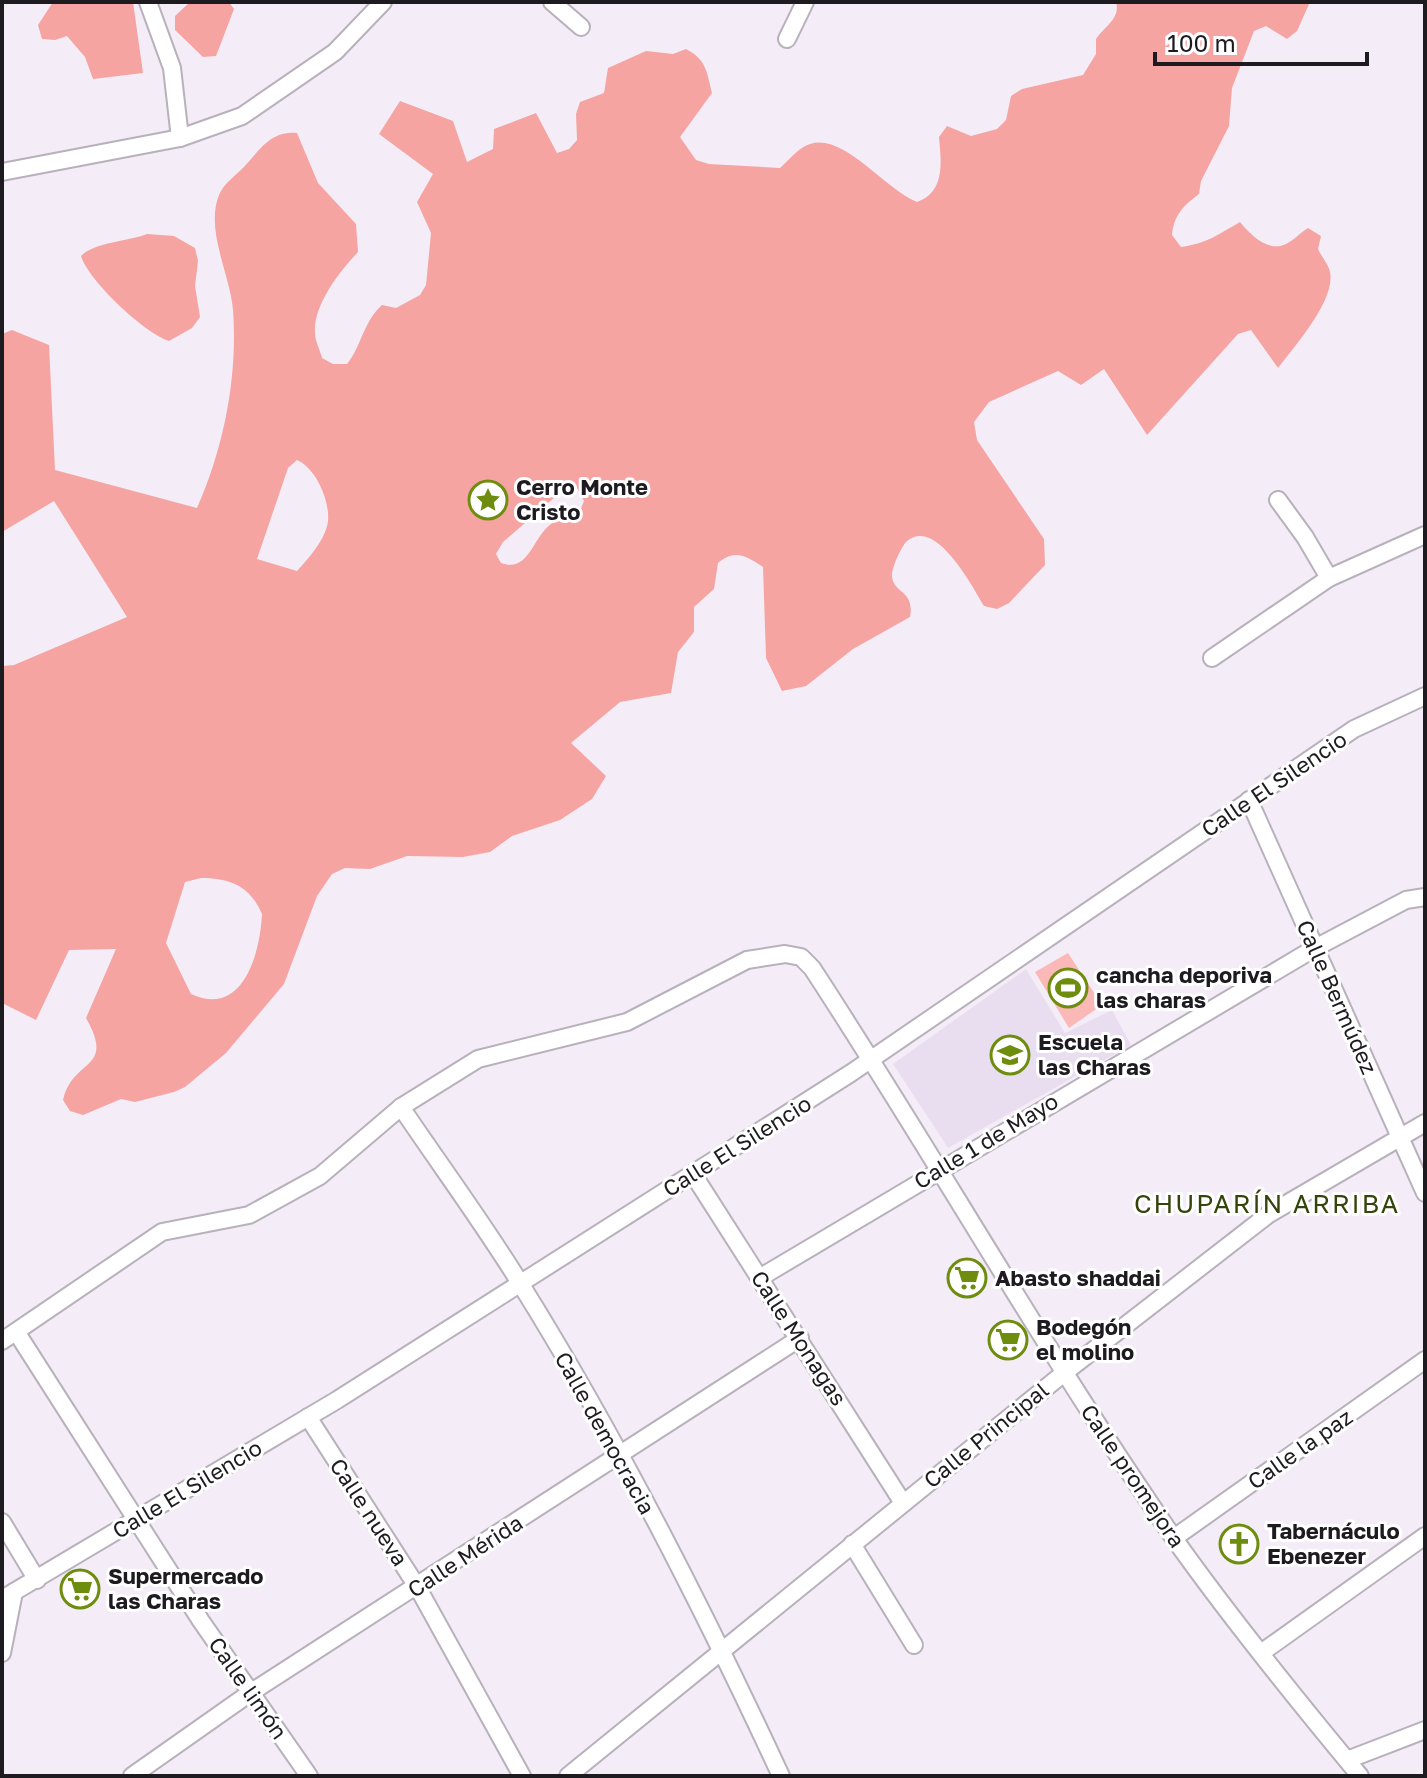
<svg xmlns="http://www.w3.org/2000/svg" width="1427" height="1778" viewBox="0 0 1427 1778" font-family="'Golos Text',sans-serif">
<style>
.built{fill:#e9def0}
.green{fill:#fab8b7}
.forest{fill:#f5a4a2;fill-rule:evenodd}
.lines{fill:none;stroke-linecap:round;stroke-linejoin:round}
.minor-casing{stroke:#b8b1bc;stroke-width:20}
.minor{stroke:#fff;stroke-width:16}
.labels{text-anchor:middle;stroke-width:6;stroke-linejoin:round;paint-order:stroke}
.poi-label{font-size:22px;font-weight:bold;fill:#1d1b1f;stroke:#fff;text-anchor:start}
.street-label{font-size:22px;fill:#1d1b1f;stroke:#fff}
.quarter-label{font-size:26px;letter-spacing:2px;fill:#35440c;stroke:#fff}
</style>
<rect width="100%" height="100%" fill="#f4edf8"/>
<path class="built" d="M1026,969L1065,1033L1112,1010L1131,1045L948,1148L893,1064Z"/>
<path class="green" d="M1068,953L1102,1005L1069,1028L1035,972Z"/>
<g class="forest">
<path d="M53,2H133L143,73L93,79L85,57L67,36L55,40L42,39L38,25Z"/>
<path d="M190,2H229L234,9L216,56L203,57L175,30V16Z"/>
<path d="M1116,2H1310L1297,31L1287,39L1266,26L1254,31L1232,88L1229,126L1201,181L1199,194C1183,206 1174,215 1172,235L1181,247C1208,243 1217,235 1240,222C1250,234 1268,253 1286,244C1293,241 1301,232 1308,228L1321,236L1318,249C1321,256 1329,265 1330,272C1336,300 1293,348 1278,368L1251,330L1238,334L1147,435L1104,369L1081,385L1058,371L989,402L974,422L977,440L1044,539L1045,565L1009,603L997,609L984,606C972,586 936,517 907,541C901,547 892,567 892,575C892,594 915,589 910,617L853,649L806,686L782,691L766,658L763,567C746,555 734,549 718,563L714,589L694,607V632L678,652L671,693L620,702L571,743L606,776L592,799L560,820L512,836L490,852L463,857L407,856L370,869L345,868L332,874L317,896L284,984L226,1053L185,1087L174,1092L135,1102L121,1099L83,1115L70,1111L63,1100C73,1057 116,1071 86,1018L116,949L69,950L36,1020L2,1003V666L14,665L127,617L54,501L2,532V334L12,330L49,345L55,470L197,508C224,448 238,375 233,310C230,274 205,230 219,195C224,183 235,176 244,167C260,150 270,131 297,133L318,183L356,224L358,252C340,271 313,305 315,333C315,341 320,350 322,358L333,364H347C362,345 363,322 382,305L396,308L420,295L426,285L431,233L417,202L433,174L379,134L400,101L453,121L467,162L493,149L494,129L536,113L557,153L569,149L577,140L576,114L580,102L604,93L608,68L646,51L673,54L686,49C706,59 707,72 712,93L680,137L696,160L709,164L780,168C789,160 798,148 810,144C844,133 883,188 917,202C946,192 941,161 939,137L947,126L971,136L997,129L1006,120L1011,96L1022,89L1083,75L1096,54V39C1104,27 1121,18 1116,2ZM297,460C316,468 330,501 328,521C326,539 308,559 297,571L257,559L288,468ZM570,484L576,486L584,501L580,511C571,515 560,518 551,524C532,538 529,573 501,563L496,554L503,542ZM201,878C230,878 250,886 262,914C260,954 243,1018 191,994L166,943L185,882Z"/>
<path d="M147,234L174,236L195,248L198,261L195,286L200,317L192,328L169,341C144,333 88,280 81,256C95,242 126,242 147,234Z"/>
</g>
<g class="lines">
<defs>
<g id="minor">
<path d="M148,2L172,68L180,138"/>
<path d="M552,2L581,27"/>
<path d="M787,39L805,2"/>
<path d="M2,172L180,138L242,116L335,52L383,2"/>
<path d="M1278,500L1305,537L1329,578"/>
<path d="M1212,658L1329,578L1425,535"/>
<path d="M1249,800L1425,1193"/>
<path d="M401,1107C440,1165 483,1223 520,1283C618,1440 703,1608 781,1776"/>
<path d="M693,1174L903,1503"/>
<path d="M761,1277L1315,948L1406,900L1425,897"/>
<path d="M17,1333L201,1621L309,1776"/>
<path d="M2,1341L162,1232L249,1215L320,1176L401,1107L478,1059L627,1022L747,960L785,954L801,957L812,968C935,1156 1045,1352 1173,1537C1231,1619 1296,1699 1360,1776"/>
<path d="M308,1417L418,1588L522,1776"/>
<path d="M2,1522L37,1580"/>
<path d="M1174,1538L1425,1360"/>
<path d="M852,1544L914,1645"/>
<path d="M2,1599L337,1400L851,1073L1354,729L1425,696"/>
<path d="M2,1653L14,1592"/>
<path d="M1261,1653L1425,1536"/>
<path d="M1347,1760L1425,1730"/>
<path d="M132,1776L250,1693L800,1338"/>
<path d="M568,1776L1064,1373L1269,1214L1425,1123"/>
</g>
</defs>
<use href="#minor" class="minor-casing"/>
<use href="#minor" class="minor"/>
</g>
<defs>
<symbol id="sight-ring" viewBox="-11 -11 22 22"><circle r="9.5" fill="#fff" stroke="#6e8d0e" stroke-width="1.5"/><path d="M0-6L1.8-2.2L6-1.7L2.9 1.2L3.7 5.4L0 3.3L-3.7 5.4L-2.9 1.2L-6-1.7L-1.8-2.2Z" fill="#6e8d0e"/></symbol>
<symbol id="stadium-ring" viewBox="-11 -11 22 22"><circle r="9.5" fill="#fff" stroke="#6e8d0e" stroke-width="1.5"/><path d="M0-5a6.5 5 0 1 0 0 10a6.5 5 0 1 0 0-10ZM-3.5-1.8h7v3.6h-7Z" fill="#6e8d0e"/></symbol>
<symbol id="school-ring" viewBox="-11 -11 22 22"><circle r="9.5" fill="#fff" stroke="#6e8d0e" stroke-width="1.5"/><path d="M0-5L7-2L0 1L-7-2ZM-4 1L0 2.5L4 1V4Q0 6-4 4Z" fill="#6e8d0e"/></symbol>
<symbol id="supermarket-ring" viewBox="-11 -11 22 22"><circle r="9.5" fill="#fff" stroke="#6e8d0e" stroke-width="1.5"/><path d="M-6-5.5h2.5l.6 2H6L4.5 2H-2.5L-4.4-4H-6ZM-1.5 3.2a1.3 1.3 0 1 0 .1 0ZM3 3.2a1.3 1.3 0 1 0 .1 0Z" fill="#6e8d0e"/></symbol>
<symbol id="church-ring" viewBox="-11 -11 22 22"><circle r="9.5" fill="#fff" stroke="#6e8d0e" stroke-width="1.5"/><path d="M-1.2-6h2.4v3.5h3.3v2.4h-3.3V6h-2.4V-.1h-3.3v-2.4h3.3Z" fill="#6e8d0e"/></symbol>
</defs>
<g fill-rule="evenodd">
<use href="#sight-ring" x="466" y="478" width="44" height="44"/>
<use href="#stadium-ring" x="1046" y="966" width="44" height="44"/>
<use href="#school-ring" x="988" y="1033" width="44" height="44"/>
<use href="#supermarket-ring" x="945" y="1256" width="44" height="44"/>
<use href="#supermarket-ring" x="986" y="1318" width="44" height="44"/>
<use href="#church-ring" x="1217" y="1522" width="44" height="44"/>
<use href="#supermarket-ring" x="58" y="1567" width="44" height="44"/>
</g>
<g class="labels">
<g class="poi-label">
<text x="516" y="495">Cerro Monte<tspan x="516" dy="25">Cristo</tspan></text>
<text x="1096" y="983">cancha deporiva<tspan x="1096" dy="25">las charas</tspan></text>
<text x="1038" y="1050">Escuela<tspan x="1038" dy="25">las Charas</tspan></text>
<text x="995" y="1286">Abasto shaddai</text>
<text x="1036" y="1335">Bodegón<tspan x="1036" dy="25">el molino</tspan></text>
<text x="1267" y="1539">Tabernáculo<tspan x="1267" dy="25">Ebenezer</tspan></text>
<text x="108" y="1584">Supermercado<tspan x="108" dy="25">las Charas</tspan></text>
</g>
<g class="street-label">
<text transform="translate(1274 784) rotate(-34)" y="8">Calle El Silencio</text>
<text transform="translate(1337 997) rotate(66)" y="8">Calle Bermúdez</text>
<text transform="translate(986 1141) rotate(-31)" y="8">Calle 1 de Mayo</text>
<text transform="translate(737 1146) rotate(-32)" y="8">Calle El Silencio</text>
<text transform="translate(799 1338) rotate(57)" y="8">Calle Monagas</text>
<text transform="translate(605 1433) rotate(61)" y="8">Calle democracia</text>
<text transform="translate(986 1435) rotate(-39)" y="8">Calle Principal</text>
<text transform="translate(1300 1449) rotate(-35)" y="8">Calle la paz</text>
<text transform="translate(1133 1476) rotate(56)" y="8">Calle promejora</text>
<text transform="translate(187 1489) rotate(-31)" y="8">Calle El Silencio</text>
<text transform="translate(369 1512) rotate(57)" y="8">Calle nueva</text>
<text transform="translate(465 1556) rotate(-33)" y="8">Calle Mérida</text>
<text transform="translate(248 1688) rotate(55)" y="8">Calle limón</text>
</g>
<g class="quarter-label">
<text x="1267" y="1213">CHUPARÍN ARRIBA</text>
</g>
</g>
<rect width="1427" height="1778" fill="none" stroke="#1d1b1f" stroke-width="8"/>
<path d="M1155 52v12h212v-12" fill="none" stroke="#1d1b1f" stroke-width="4"/>
<text x="1167" y="52" font-size="24" fill="#1d1b1f" stroke="#ffffff" stroke-width="6" paint-order="stroke">100 m</text>
</svg>
